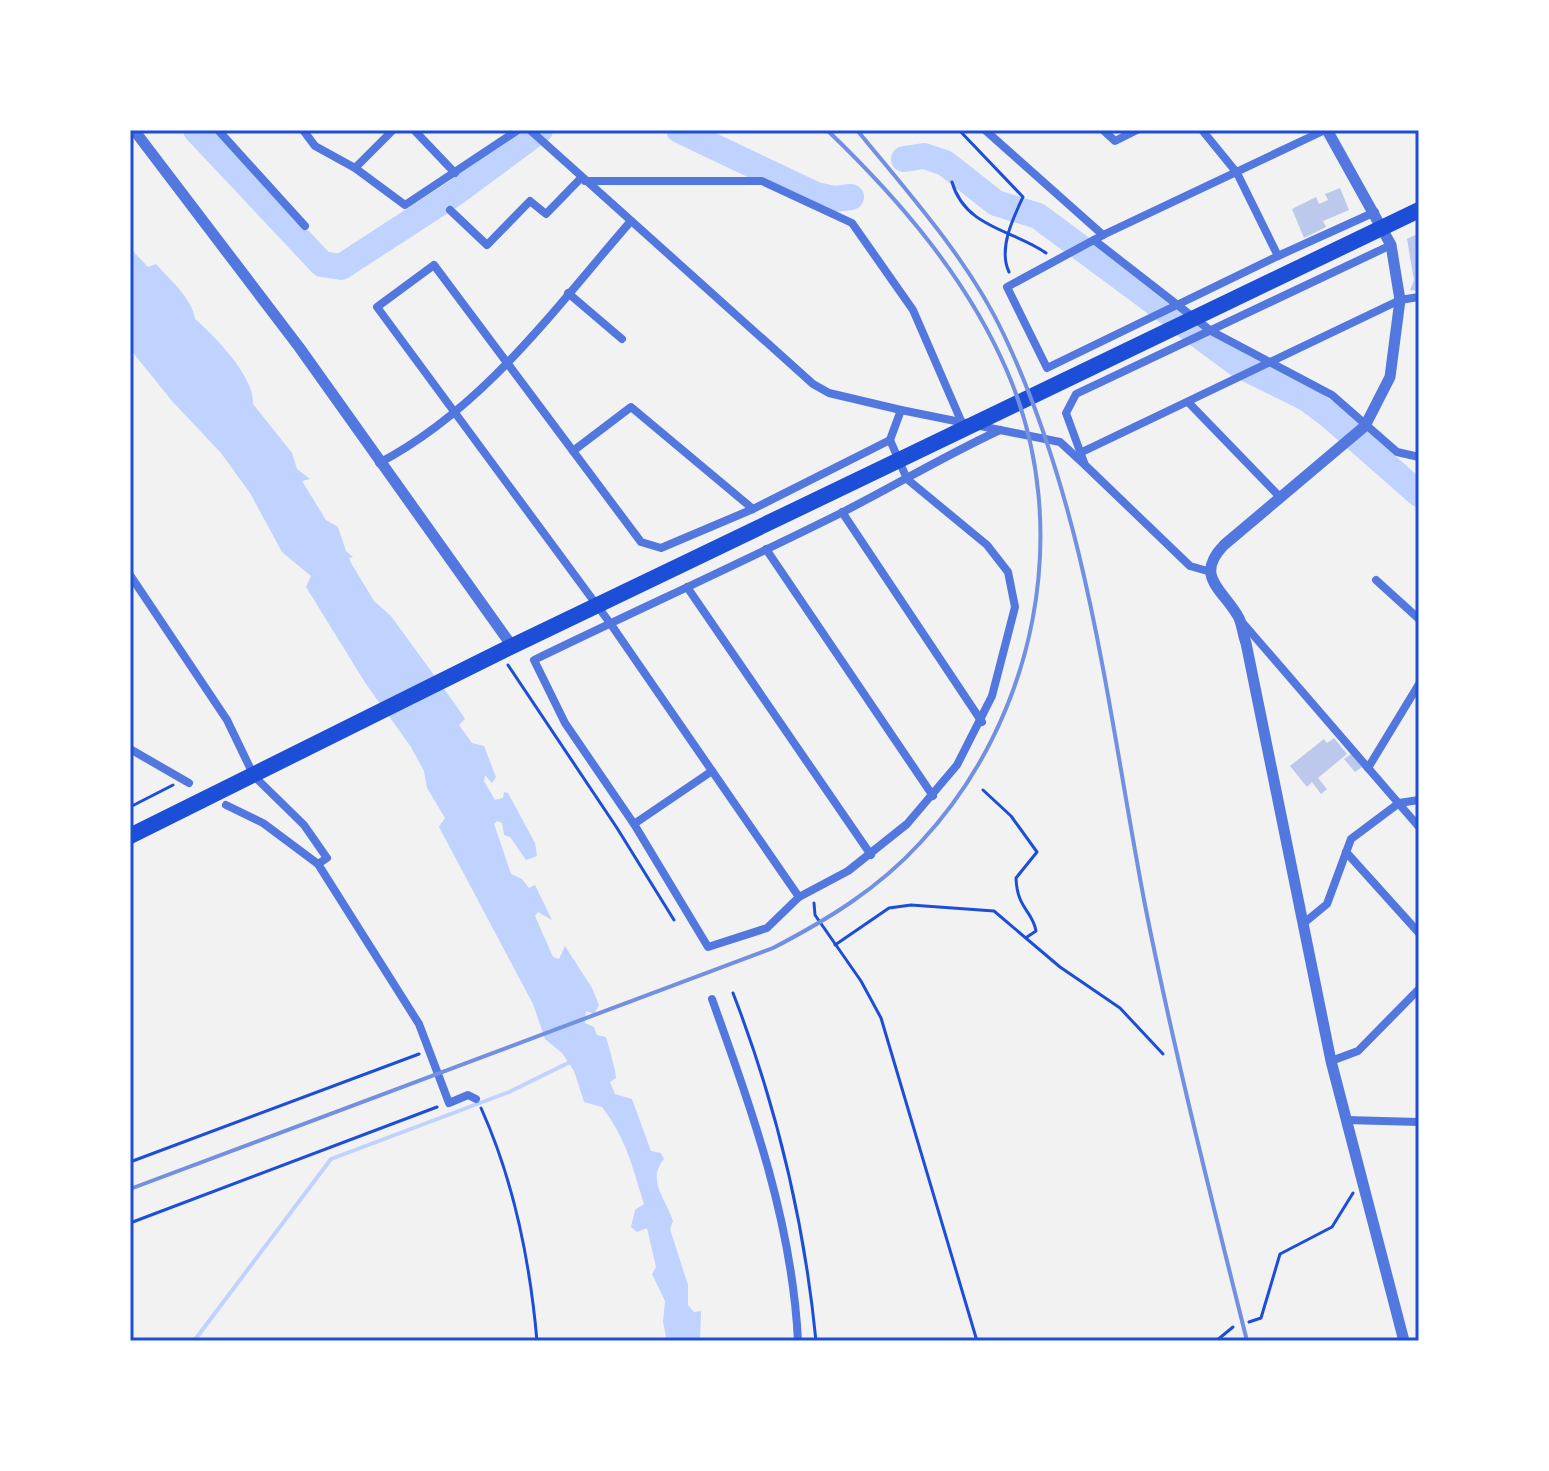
<svg xmlns="http://www.w3.org/2000/svg" width="1549" height="1471" viewBox="0 0 1549 1471" font-family="Rubik,sans-serif">
<style>
.water{fill:#bfd3fe}
.lines{fill:none;stroke-linecap:round;stroke-linejoin:round}
.stream{stroke:#bfd3fe;stroke-width:4}
.river{stroke:#bfd3fe;stroke-width:26}
.building{fill:#bdc9ec}
.path{stroke:#1d4ed8;stroke-width:3}
.service{stroke:#5277de;stroke-width:5}
.minor{stroke:#5277de;stroke-width:8}
.tertiary{stroke:#5277de;stroke-width:11}
.trunk{stroke:#1d4ed8;stroke-width:16}
.rail{stroke:#7290e2;stroke-width:4}
.neatline{fill:none;stroke:#1d4ed8;stroke-width:3}
</style>
<rect width="100%" height="100%" fill="#f2f2f2"/>
<path class="water" d="M130,248L148,267L156,264C170,280 192,298 195,319C216,337 255,378 253,404L292,453L297,469L310,479L302,481L326,520L338,527L346,551L353,557L349,558L351,563L374,601L391,616L455,704L465,719L459,725L472,743L484,746L496,777L492,783L485,775L484,781L495,800L503,798L504,792L508,793L535,843L537,856L526,860L510,837L504,835L502,823L497,821L494,824L511,874L522,879L529,888L535,885L552,920L538,912L535,916L553,957L559,959L565,946L592,988L599,1005L594,1014L586,1011L585,1023L594,1027L597,1035L606,1037C608,1044 616,1071 616,1078L610,1082L615,1094L632,1099L651,1151L661,1153L664,1159C646,1180 666,1199 673,1221L670,1229L688,1285V1305L694,1312L701,1311L700,1341H667L663,1322L665,1301L652,1274L656,1267L647,1228L637,1232L631,1227L635,1210L644,1204C632,1166 627,1140 602,1107L584,1102L574,1071L562,1053L545,1039L533,1004L439,827L445,818L427,788L424,771L411,747L366,684L306,587L311,576L282,552L250,493L221,453L172,401L130,349Z"/>
<g class="lines">
<path class="stream" d="M194,1341L331,1159L509,1092L570,1062"/>
<g class="river">
<path d="M196,130L322,264L341,267L455,193L540,130"/>
<path d="M679,130L816,195L834,199L851,197"/>
<path d="M904,159L924,156L945,163L996,203L1038,216L1239,365L1306,398L1329,415L1419,494"/>
</g>
</g>
<g class="building">
<path d="M1340,188L1349,210L1323,221L1326,227L1304,238L1292,209L1316,197L1319,204L1328,200L1325,194Z"/>
<path d="M1419,233V291L1410,290L1414,280L1407,239Z"/>
<path d="M1334,738L1347,754L1318,778L1327,789L1321,794L1312,782L1307,787L1290,766L1324,739L1327,743Z"/>
<path d="M1351,754L1362,767L1355,772L1344,759Z"/>
</g>
<g class="lines">
<g class="path">
<path d="M959,130L1023,197C1013,218 998,249 1009,272"/>
<path d="M952,182C965,228 1014,230 1046,253"/>
<path d="M508,665L617,828L674,920"/>
<path d="M983,790L1011,816L1037,852L1016,878C1017,909 1033,911 1036,931L1027,937"/>
<path d="M130,807L173,785"/>
<path d="M814,903L815,915L861,981L881,1018L977,1341"/>
<path d="M835,945L889,908L911,905L994,911L1060,967L1120,1008L1163,1054"/>
<path d="M733,993C777,1107 804,1219 816,1341"/>
<path d="M481,1108C514,1181 530,1262 537,1341"/>
<path d="M130,1162L419,1054"/>
<path d="M130,1223L437,1107"/>
<path d="M1249,1322L1261,1318L1280,1254L1332,1227L1353,1193"/>
<path d="M1216,1341L1233,1327"/>
</g>
<path class="service" d="M726,130H727"/>
<g class="minor">
<path d="M218,130L305,226"/>
<path d="M303,130L315,146L355,168L405,205L518,130"/>
<path d="M414,130L455,173"/>
<path d="M530,130L813,384L829,393L901,410L1060,442L1085,465"/>
<path d="M985,130L1103,235"/>
<path d="M1103,130L1115,141L1137,130"/>
<path d="M1202,130L1237,173L1278,256L1047,368L1007,287L1103,235L1325,130"/>
<path d="M355,168L393,130"/>
<path d="M585,181H762L852,223L913,310L962,423"/>
<path d="M450,210L487,245L530,201L546,214L581,178"/>
<path d="M1094,240L1211,331L1332,395L1397,452L1419,457"/>
<path d="M1278,256L1375,212"/>
<path d="M568,293L622,339"/>
<path d="M1188,402L1281,498"/>
<path d="M901,410L890,440L907,479L987,545L1008,572L1015,607L992,696L957,765L907,824L848,871L799,897L767,928L708,947L634,824L565,723L534,660C637,610 741,563 843,512C896,485 946,455 1000,430"/>
<path d="M573,451L631,407L753,509"/>
<path d="M1082,452L1400,300L1419,297"/>
<path d="M379,463C484,408 555,308 631,221"/>
<path d="M842,512L982,722"/>
<path d="M766,549L933,796"/>
<path d="M1211,572L1190,566L1085,465L1066,413L1076,394L1391,245"/>
<path d="M130,575L227,720L254,776L304,825L327,858L318,864"/>
<path d="M1376,580L1419,619"/>
<path d="M687,587L871,855"/>
<path d="M1242,622L1419,827"/>
<path d="M130,749L189,783"/>
<path d="M1368,768L1419,684"/>
<path d="M226,805L263,823L318,864L419,1024L449,1103L468,1095L476,1099"/>
<path d="M634,824L712,771"/>
<path d="M1346,852L1419,933"/>
<path d="M799,897L610,623L377,307L434,265L641,542L661,548L753,509L890,440"/>
<path d="M1304,923L1327,904L1351,839L1399,803L1419,800"/>
<path d="M712,999C752,1111 792,1221 798,1341"/>
<path d="M1331,1061L1358,1051L1419,989"/>
<path d="M1346,1120L1419,1122"/>
</g>
<g class="tertiary">
<path d="M134,130L299,347L512,646"/>
<path d="M1327,130L1391,245L1400,300L1390,377L1365,426L1224,545C1193,577 1224,590 1239,618C1242,625 1243,635 1246,643L1331,1061L1404,1341"/>
</g>
<path class="trunk" d="M130,836L500,652L1419,210"/>
<g class="rail">
<path d="M857,130C909,194 969,260 1004,335C1089,515 1108,712 1145,905C1174,1051 1211,1197 1247,1341"/>
<path d="M130,1189L773,948C827,920 878,889 920,843C1036,719 1075,529 1007,371C967,278 899,199 827,130"/>
</g>
</g>
<rect width="1549" height="1471" fill="none" stroke="#ffffff" stroke-width="264"/>
<rect x="132" y="132" width="1285" height="1207" class="neatline"/>
</svg>
